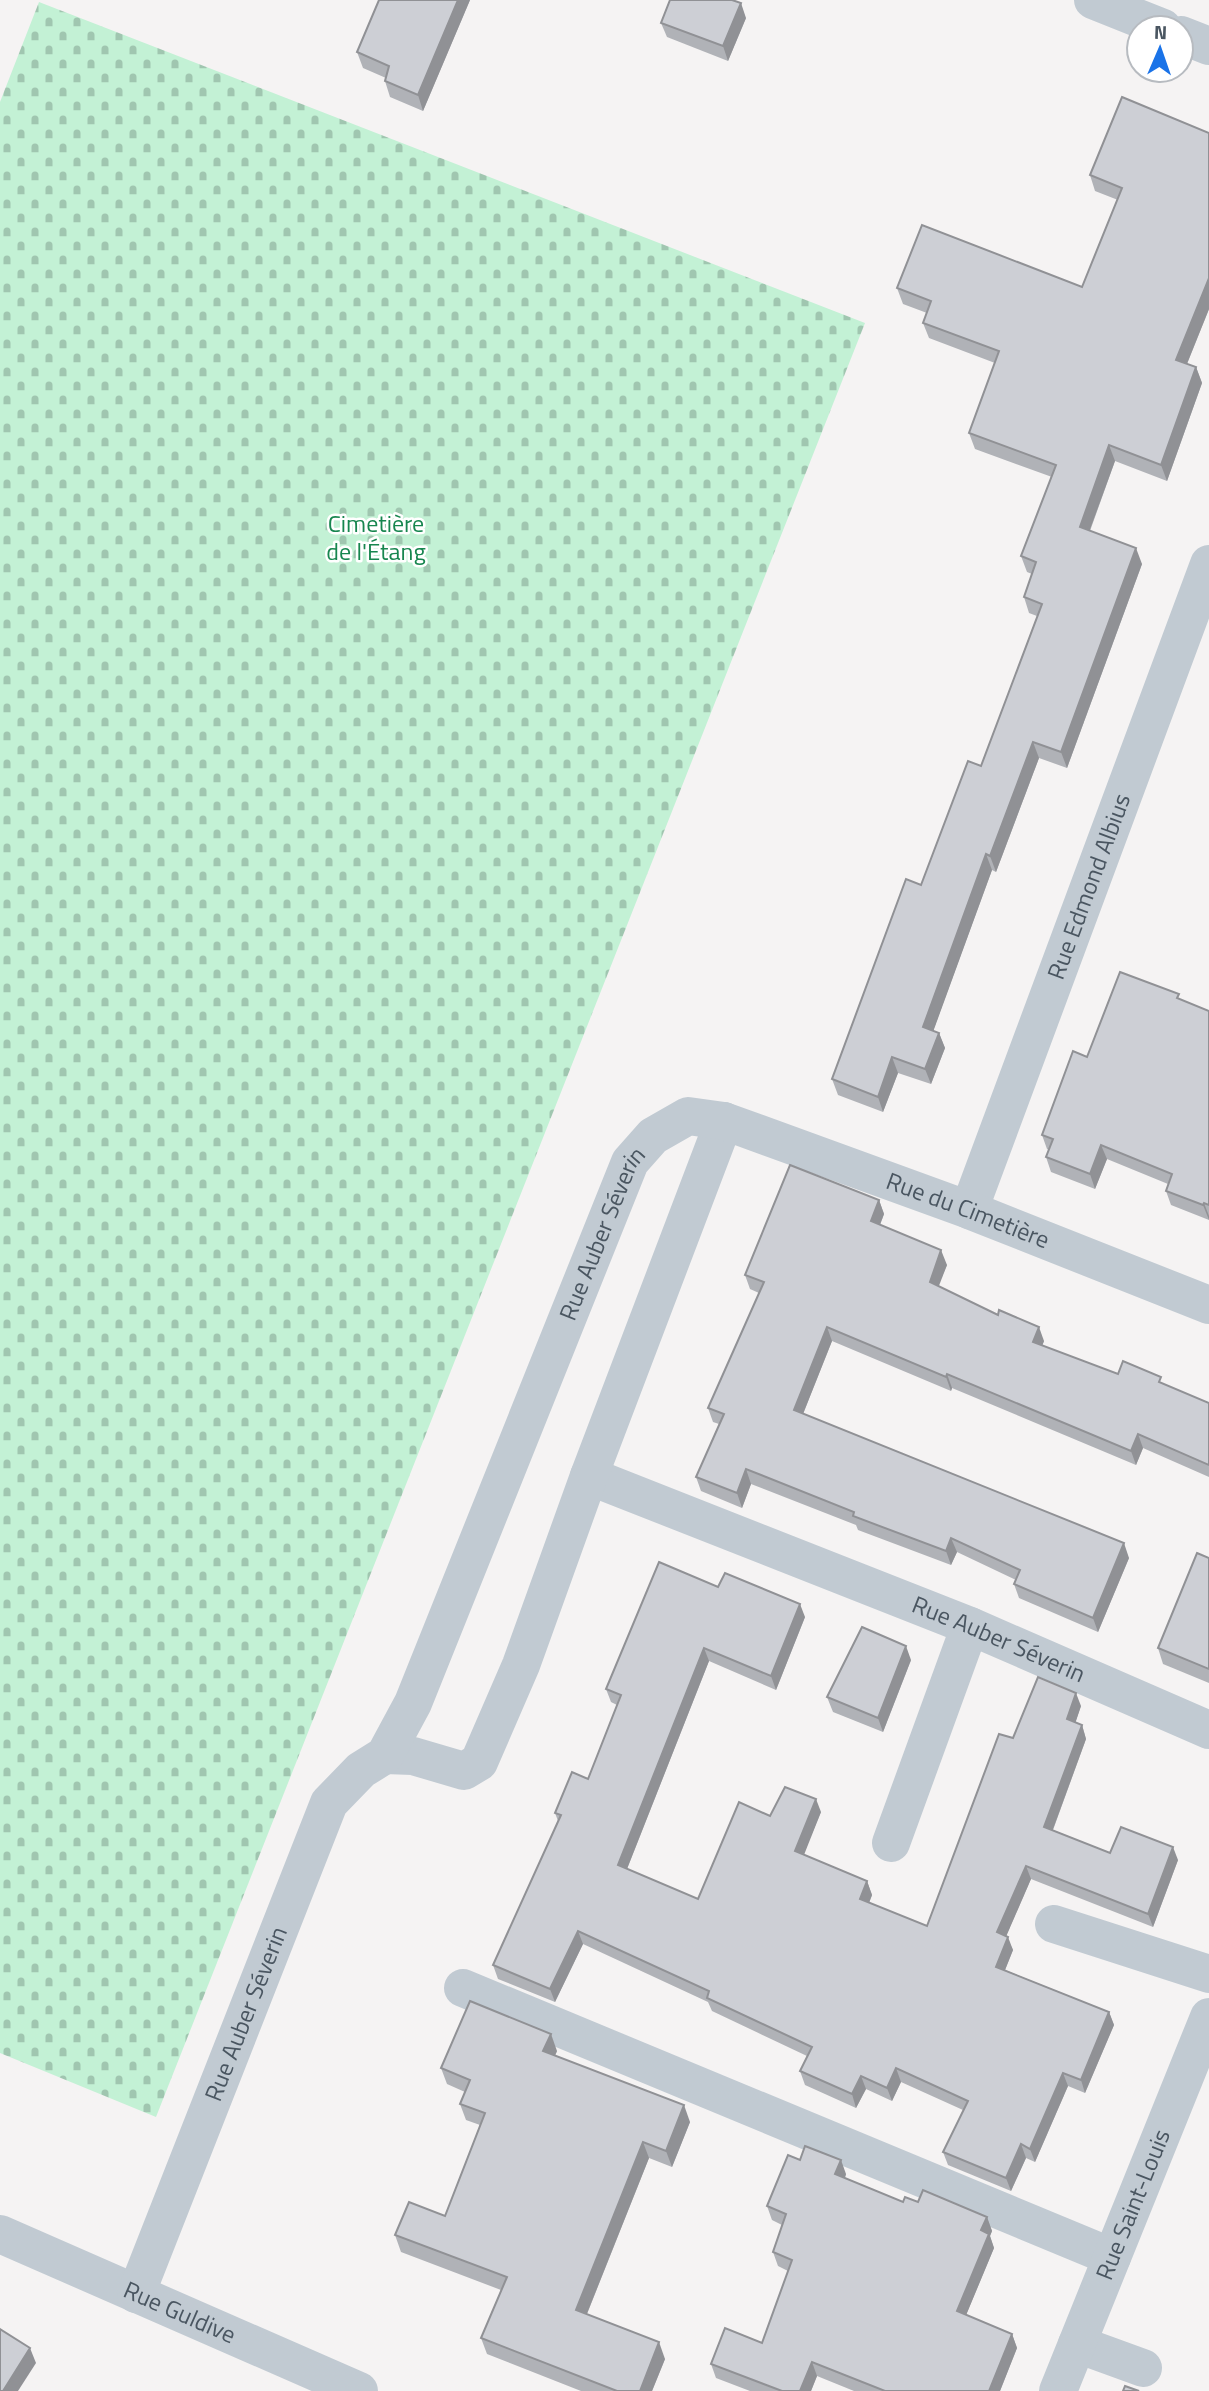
<svg xmlns="http://www.w3.org/2000/svg" width="1209" height="2391" viewBox="0 0 1209 2391" font-family="'Titillium Web',sans-serif">
<style>
.cemetery{fill:url(#cemetery-stones)}
.lines{fill:none;stroke-linecap:round;stroke-linejoin:round}
.minor{stroke:#c1cad2;stroke-width:38}
.wall{fill:#b0b2b7}
.shaded-wall{fill:#909195}
.building{fill:#cdcfd5;stroke:#909195;stroke-width:2}
.labels{text-anchor:middle;stroke-width:5;stroke-linejoin:round;paint-order:stroke}
.park-label{font-size:24px;fill:#17864f;stroke:#fff}
.street-label{font-size:24px;fill:#4a5661;stroke:#fff}
</style>
<defs>
<pattern id="cemetery-stones" width="16" height="16" patternUnits="userSpaceOnUse" patternTransform="scale(1.75)"><rect width="16" height="16" fill="#c3f1d5"/><path d="M2 7V4a2 2 0 0 1 4 0v3zM10 15v-3a2 2 0 0 1 4 0v3z" fill="#a0c6b0"/></pattern>
</defs>
<rect width="100%" height="100%" fill="#f5f3f3"/>
<path class="cemetery" d="M39,2L865,323L156,2117L0,2053V102Z"/>
<g class="lines">
<g class="minor">
<path d="M1093,0L1163,28"/>
<path d="M1181,35L1209,46"/>
<path id="s1" d="M969,1210L1209,564"/>
<path id="s2" d="M589,1476L970,1626L1209,1730"/>
<path d="M385,1755L413,1756L464,1771L479,1762L521,1665L589,1476L724,1121"/>
<path d="M891,1843L970,1626"/>
<path d="M1054,1924L1209,1974"/>
<path d="M463,1988L1112,2257"/>
<path id="s3" d="M0,2234L359,2391"/>
<path id="s4" d="M136,2294L329,1803L361,1770L385,1755L413,1703L630,1162L653,1136L688,1116L724,1121L969,1210L1209,1305"/>
<path d="M1077,2344L1143,2368"/>
<path id="s5" d="M1058,2391L1209,2017"/>
</g>
</g>
<g class="wall">
<path d="M379,0H470L423,111L390,97L385,81L386,78L363,68L357,52Z"/>
<path d="M746,18L728,61L667,37L661,23Z"/>
<path d="M1209,133V309L1187,364L1196,367L1202,383L1167,481L1115,461L1090,531L1142,564L1067,768L1039,758L996,872L992,870L933,1031L939,1033L945,1048L931,1084L898,1073L883,1112L838,1095L832,1079L921,885L981,766L1037,616L1029,613L1024,597L1032,574L1027,572L1021,556L1052,477L975,449L969,433L995,363L929,338L923,323L927,313L903,304L897,288L1082,287L1118,200L1095,191L1090,175Z"/>
<path d="M1181,1000L1209,1011V1220L1171,1205L1166,1191L1168,1184L1107,1159L1095,1189L1051,1172L1046,1157L1049,1150L1047,1149L1042,1135L1087,1057Z"/>
<path d="M879,1200L884,1214L880,1225L947,1265L938,1286L1044,1341L1042,1346L1118,1374L1164,1384L1209,1403V1477L1143,1448L1136,1465L952,1388L951,1391L832,1341L803,1414L1129,1558L1098,1632L1019,1598L1014,1584L1016,1580L957,1552L951,1565L858,1530L856,1525L751,1484L742,1508L701,1491L696,1477L719,1424L713,1422L708,1408L759,1293L750,1289L745,1275Z"/>
<path d="M1209,1558V1683L1163,1664L1158,1648Z"/>
<path d="M718,1587L805,1617L776,1690L709,1661L627,1869L698,1899L770,1816L821,1812L803,1855L867,1881L872,1895L869,1903L927,1926L1013,1738L1081,1706L1075,1723L1082,1725L1086,1739L1053,1830L1110,1853L1178,1860L1153,1927L1031,1879L1006,1936L1013,1950L1005,1970L1109,2012L1114,2025L1085,2093L1068,2086L1035,2162L1026,2158L1011,2191L948,2165L943,2152L963,2110L901,2082L892,2101L866,2089L856,2108L805,2085L800,2071L807,2056L712,2011L708,2002L583,1944L555,2002L498,1979L493,1965L558,1821L555,1813L588,1779L617,1705L611,1702L606,1689Z"/>
<path d="M911,1660L883,1732L833,1712L827,1697Z"/>
<path d="M557,2051L555,2056L690,2122L672,2167L649,2158L587,2314L665,2359L652,2391H581L487,2354L481,2338L501,2290L401,2252L395,2235L445,2216L480,2125L466,2120L460,2104L465,2092L447,2084L441,2068Z"/>
<path d="M800,2160L846,2174L845,2178L903,2202H918L987,2217L992,2231L990,2236L994,2248L966,2315L1012,2334L1017,2348L1000,2391H854L817,2376L811,2391H750L716,2378L711,2364L762,2343L788,2271L778,2266L773,2252L782,2225L772,2220L767,2206Z"/>
</g>
<g class="shaded-wall">
<path d="M458,0H470L423,111L418,95Z"/>
<path d="M741,3L746,18L728,61L723,46Z"/>
<path d="M1209,278V309L1182,376L1176,360Z"/>
<path d="M1196,367L1202,383L1167,481L1161,465Z"/>
<path d="M1109,445L1115,461L1085,543L1080,527Z"/>
<path d="M1136,548L1142,564L1067,768L1061,752Z"/>
<path d="M1033,742L1039,758L996,872L990,856Z"/>
<path d="M986,854L992,870L929,1043L923,1027Z"/>
<path d="M939,1033L945,1048L931,1084L925,1069Z"/>
<path d="M892,1057L898,1073L883,1112L878,1097Z"/>
<path d="M1101,1145L1107,1159L1095,1189L1090,1174Z"/>
<path d="M879,1200L884,1214L876,1235L871,1221Z"/>
<path d="M1204,1203L1209,1216V1220L1203,1205Z"/>
<path d="M941,1250L947,1265L935,1296L930,1282Z"/>
<path d="M827,1327L832,1341L799,1424L794,1410Z"/>
<path d="M1039,1327L1044,1341L1038,1356L1033,1342Z"/>
<path d="M947,1374L952,1388L951,1391L946,1377Z"/>
<path d="M1138,1434L1143,1448L1136,1465L1131,1451Z"/>
<path d="M746,1469L751,1484L742,1508L737,1493Z"/>
<path d="M951,1538L957,1552L951,1565L946,1551Z"/>
<path d="M1124,1543L1129,1558L1098,1632L1093,1618Z"/>
<path d="M800,1604L805,1617L776,1690L771,1676Z"/>
<path d="M906,1646L911,1660L883,1732L878,1718Z"/>
<path d="M704,1648L709,1661L623,1879L618,1865Z"/>
<path d="M1076,1693L1081,1706L1072,1733L1067,1719Z"/>
<path d="M1082,1725L1086,1739L1049,1840L1044,1827Z"/>
<path d="M816,1799L821,1812L800,1865L795,1851Z"/>
<path d="M1173,1847L1178,1860L1153,1927L1148,1914Z"/>
<path d="M1026,1866L1031,1879L1002,1946L997,1932Z"/>
<path d="M867,1881L872,1895L865,1913L860,1899Z"/>
<path d="M578,1931L583,1944L555,2002L550,1989Z"/>
<path d="M1008,1937L1013,1950L1001,1980L996,1967Z"/>
<path d="M1109,2012L1114,2025L1085,2093L1081,2080Z"/>
<path d="M551,2034L557,2051L549,2068L543,2051Z"/>
<path d="M896,2068L901,2082L892,2101L887,2088Z"/>
<path d="M1063,2073L1068,2086L1035,2162L1030,2149Z"/>
<path d="M861,2076L866,2089L856,2108L852,2094Z"/>
<path d="M684,2105L690,2122L672,2167L666,2151Z"/>
<path d="M643,2142L649,2158L582,2326L576,2310Z"/>
<path d="M1021,2144L1026,2158L1011,2191L1006,2178Z"/>
<path d="M841,2160L846,2174L841,2189L835,2174Z"/>
<path d="M987,2217L992,2231L990,2236L994,2248L962,2325L957,2311L981,2230Z"/>
<path d="M1012,2334L1017,2348L1000,2391H989Z"/>
<path d="M659,2342L665,2359L652,2391H640Z"/>
<path d="M30,2348L36,2363L18,2391H3Z"/>
<path d="M812,2362L817,2376L811,2391H800Z"/>
</g>
<g class="building">
<path d="M379,0H458L418,95L385,81L389,66L357,52Z"/>
<path d="M670,0H732L741,3L723,46L661,23Z"/>
<path d="M1122,97L1209,133V278L1176,360L1196,367L1161,465L1109,445L1080,527L1136,548L1061,752L1033,742L990,856L986,854L923,1027L939,1033L925,1069L892,1057L878,1097L832,1079L906,879L921,885L968,761L981,766L1042,604L1024,597L1036,562L1021,556L1056,465L969,433L999,351L923,323L931,301L897,288L922,225L1082,287L1122,188L1090,175Z"/>
<path d="M1120,972L1179,994L1177,998L1209,1011V1205L1204,1203L1203,1205L1166,1191L1172,1174L1101,1145L1090,1174L1046,1157L1053,1139L1042,1135L1073,1051L1087,1057Z"/>
<path d="M790,1165L879,1200L871,1221L941,1250L930,1282L998,1315L999,1310L1039,1327L1033,1342L1118,1374L1123,1361L1161,1377L1159,1382L1209,1403V1465L1138,1434L1131,1451L947,1374L946,1377L827,1327L794,1410L1124,1543L1093,1618L1014,1584L1020,1570L951,1538L946,1551L853,1516L854,1512L746,1469L737,1493L696,1477L724,1414L708,1408L764,1282L745,1275Z"/>
<path d="M1197,1553L1209,1558V1669L1158,1648Z"/>
<path d="M659,1562L718,1587L725,1573L800,1604L771,1676L704,1648L618,1865L698,1899L739,1802L770,1816L785,1787L816,1799L795,1851L867,1881L860,1899L927,1926L999,1734L1013,1738L1038,1677L1076,1693L1067,1719L1082,1725L1044,1827L1110,1853L1121,1827L1173,1847L1148,1914L1026,1866L997,1932L1008,1937L996,1967L1109,2012L1081,2080L1063,2073L1030,2149L1021,2144L1006,2178L943,2152L968,2101L896,2068L887,2088L861,2076L852,2094L800,2071L812,2047L707,1998L709,1991L578,1931L550,1989L493,1965L561,1815L555,1813L572,1772L588,1779L621,1695L606,1689Z"/>
<path d="M862,1627L906,1646L878,1718L827,1697Z"/>
<path d="M470,2001L551,2034L543,2051L684,2105L666,2151L643,2142L576,2310L659,2342L640,2391H617L481,2338L507,2277L395,2235L409,2202L445,2216L485,2113L460,2104L470,2080L441,2068Z"/>
<path d="M805,2146L841,2160L835,2174L903,2202L905,2197L918,2202L923,2190L987,2217L981,2230L989,2234L957,2311L1012,2334L989,2391H885L812,2362L800,2391H782L711,2364L725,2328L762,2343L792,2260L773,2252L786,2214L767,2206L788,2155L800,2160Z"/>
<path d="M0,2329L30,2348L3,2391H0Z"/>
<path d="M1125,2386L1139,2391H1123Z"/>
</g>
<g class="labels">
<g class="park-label">
<text x="376" y="532">Cimetière<tspan x="376" dy="28">de l'Étang</tspan></text>
</g>
<g class="street-label">
<text dy="8" stroke="none"><textPath href="#s1" startOffset="345">Rue Edmond Albius</textPath></text>
<text dy="8" stroke="none"><textPath href="#s4" startOffset="1615">Rue du Cimetière</textPath></text>
<text dy="8" stroke="none"><textPath href="#s4" startOffset="1167">Rue Auber Séverin</textPath></text>
<text dy="8" stroke="none"><textPath href="#s2" startOffset="441">Rue Auber Séverin</textPath></text>
<text dy="8" stroke="none"><textPath href="#s4" startOffset="301">Rue Auber Séverin</textPath></text>
<text dy="8" stroke="none"><textPath href="#s5" startOffset="201">Rue Saint-Louis</textPath></text>
<text dy="8" stroke="none"><textPath href="#s3" startOffset="196">Rue Guldive</textPath></text>
</g>
</g>
<g transform="translate(1160 49) rotate(2)"><circle r="33" fill="#ffffff" stroke="#b7bbc0" stroke-width="2"/>
<path d="M0-5L12 26L0 18L-12 26Z" fill="#1a73e8"/>
<text y="-10" font-size="19" font-weight="bold" text-anchor="middle" fill="#4a5661">N</text>
</g>
</svg>
